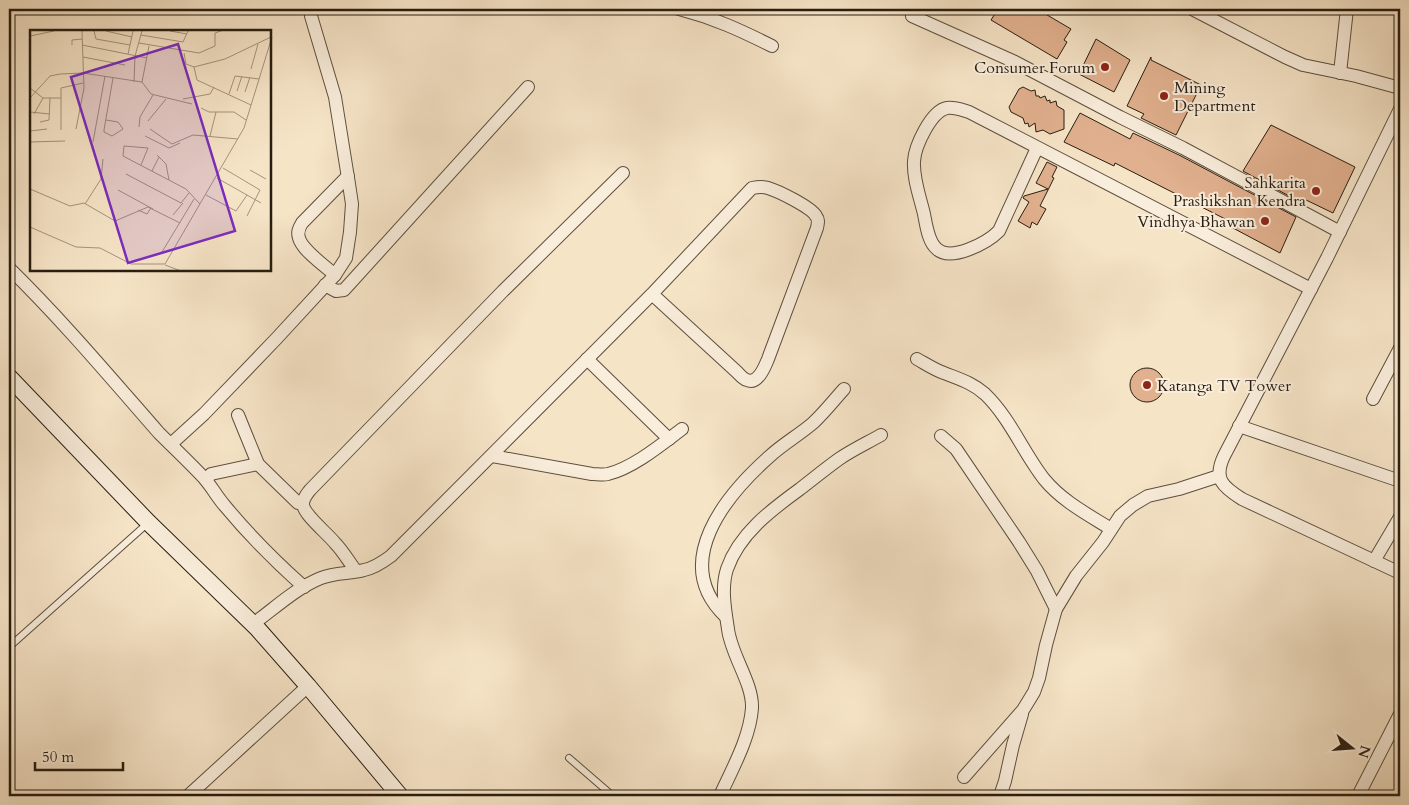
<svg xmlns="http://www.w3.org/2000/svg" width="1409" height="805" viewBox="0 0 1409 805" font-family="Cardo,serif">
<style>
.building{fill:#e1b08e;stroke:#281d10}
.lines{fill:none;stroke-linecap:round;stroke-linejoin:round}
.lane-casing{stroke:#5c4f3e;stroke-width:8}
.street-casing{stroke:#5c4f3e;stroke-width:14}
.secondary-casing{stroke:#281d10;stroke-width:18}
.lane{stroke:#f9eddb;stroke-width:6}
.street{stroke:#f9eddb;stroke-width:12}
.secondary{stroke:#f9eddb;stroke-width:16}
.poi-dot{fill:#8f2418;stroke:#f9eddb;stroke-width:2}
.labels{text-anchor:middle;stroke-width:4;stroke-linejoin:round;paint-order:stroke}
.poi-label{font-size:16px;fill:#281d10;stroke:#f9eddb;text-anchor:end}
.inset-road{fill:none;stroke:#a4947e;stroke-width:1}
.view{fill:#7b2cbf;fill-opacity:0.15;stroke:#7b2cbf;stroke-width:2.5}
.inset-edge{fill:none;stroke:#281d10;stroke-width:2.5}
</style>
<rect width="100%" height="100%" fill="#f6e4c7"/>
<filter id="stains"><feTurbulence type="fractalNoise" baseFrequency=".004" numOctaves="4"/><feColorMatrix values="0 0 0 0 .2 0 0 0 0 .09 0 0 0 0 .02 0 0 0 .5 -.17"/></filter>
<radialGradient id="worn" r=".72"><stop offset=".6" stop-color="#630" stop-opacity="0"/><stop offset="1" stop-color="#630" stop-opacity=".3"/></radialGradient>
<g class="building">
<path d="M998,9H1037L1071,29L1064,40L1067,42L1057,59L991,20Z"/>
<path d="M1096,39L1130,60L1114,92L1079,74Z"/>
<path d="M1151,57V60L1201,85L1176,135L1141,118L1144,114L1127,106Z"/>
<path d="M1023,87L1031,91L1035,90L1036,96H1039L1040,98L1045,96L1047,101L1050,100V103L1056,101L1057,106L1064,110V129L1050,134L1043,130L1036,132L1035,123L1029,127L1028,123L1025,124L1023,118L1011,112L1009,107L1019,89Z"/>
<path d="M1080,113L1130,139L1133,133L1179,155L1296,217L1280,253L1233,228L1235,224L1115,163L1114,166L1064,142Z"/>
<path d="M1271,125L1355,167L1333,213L1304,199L1302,203L1243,171Z"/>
<path d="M1047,162L1057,167L1052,177L1054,178L1040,206L1046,209L1037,225L1032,222L1030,228L1018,221L1029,202L1023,198L1024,196L1048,189L1036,183Z"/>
<circle cx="1147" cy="385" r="17"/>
</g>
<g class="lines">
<defs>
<g id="lane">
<path d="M9,647L148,523"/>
<path d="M569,758L613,796"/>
</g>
<g id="street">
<path d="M679,9C714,18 740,30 772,46"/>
<path d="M1192,9L1285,57L1303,65L1356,76L1400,88"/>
<path d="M912,16L1015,62L1120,117L1183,148L1340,232"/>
<path d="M1340,73L1347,9"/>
<path d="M1400,109L1327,258L1224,456C1213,479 1223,487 1242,499L1400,573"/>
<path d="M1037,148L999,231C987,243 951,262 937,249C928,242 926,224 924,214C920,197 913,179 914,161C915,146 931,111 947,108C955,107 962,110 969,112L1311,289"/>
<path d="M9,268C62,320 110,377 159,433C174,448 190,463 204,478C212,487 217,497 225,506C249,535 276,562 304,587"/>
<path d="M335,275C325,266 302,250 299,238C297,232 299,228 302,223L348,176"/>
<path d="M325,285L336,291L344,290L528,87"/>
<path d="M587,359L669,439"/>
<path d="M917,359C926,364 935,370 944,373C959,379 973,383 985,394C1010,418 1023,452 1044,479C1062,501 1087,514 1111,529"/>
<path d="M1373,399L1400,348"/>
<path d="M238,415L258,464L298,503"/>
<path d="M1239,426L1400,481"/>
<path d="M941,436L956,449L1019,542L1037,571L1056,609"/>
<path d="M171,444L204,414L276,339L335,275L346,258L350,232L352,204L349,184L335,97L311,16V9"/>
<path d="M492,456L592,474C597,474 603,475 608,474C633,468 662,444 682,429"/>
<path d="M206,480L211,474L258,464"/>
<path d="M1374,561L1400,517"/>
<path d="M356,571C349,562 343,551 335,543C328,534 303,514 303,504C303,498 307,494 310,490L503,291L623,173"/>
<path d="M726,617C669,563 726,495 770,456C783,444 799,435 813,423C824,413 834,400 844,389"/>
<path d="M253,624C275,608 296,588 321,578C336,572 350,574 364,570C374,568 383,562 391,556L652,294L752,188C757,187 762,186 768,188C778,191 811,207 816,216C819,220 818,223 817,228L768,359C765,366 758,385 747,380C743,379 740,375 737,372L652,294"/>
<path d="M964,777L1023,710L1034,692L1039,678L1046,645L1056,609L1076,576L1103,542L1120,516L1133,505L1148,496L1179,489L1219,476"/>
<path d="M188,796L308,686"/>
<path d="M720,796C732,769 750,738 752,708C753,683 731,655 728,629C725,609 721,588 727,569C739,534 771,510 800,489C813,479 825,469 839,459C852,450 867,443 881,435"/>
<path d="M1000,796L1005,781L1013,745L1022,714"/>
<path d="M1358,796L1400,714"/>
</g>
<path id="secondary" d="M9,377L148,522L257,628L308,686L400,796"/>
</defs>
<use href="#lane" class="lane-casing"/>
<use href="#street" class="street-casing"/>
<use href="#secondary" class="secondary-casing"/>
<use href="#lane" class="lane"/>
<use href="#street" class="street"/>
<use href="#secondary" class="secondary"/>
</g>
<g class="poi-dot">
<circle cx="1105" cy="67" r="5"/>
<circle cx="1164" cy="96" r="5"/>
<circle cx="1316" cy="191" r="5"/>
<circle cx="1265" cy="221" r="5"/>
<circle cx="1147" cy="385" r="5"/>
</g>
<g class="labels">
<g class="poi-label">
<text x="1095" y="73">Consumer Forum</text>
<text x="1174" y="93" text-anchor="start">Mining<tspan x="1174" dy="18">Department</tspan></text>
<text x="1306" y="188">Sahkarita<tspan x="1306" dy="18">Prashikshan Kendra</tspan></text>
<text x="1255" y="227">Vindhya Bhawan</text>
<text x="1157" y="391" text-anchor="start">Katanga TV Tower</text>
</g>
</g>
<g transform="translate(30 30)">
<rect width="241" height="241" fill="#f6e4c7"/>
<path class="inset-road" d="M64,1L66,9L100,15M76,1L102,7M140,1L157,4M111,5L153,12L158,1M0,6L24,1M109,13L169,23L185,16V3L191,1M42,15V10L52,9M52,15L117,28M154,23L156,34L164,37L195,29L241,7M98,24L103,1M53,27L95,35M164,37L167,50L221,75M221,39L228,14M104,52L105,26L112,1M112,52L121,64L162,74M0,58L13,68H31M207,61L212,46M215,62L220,47M199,64L205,46L229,49M0,68L20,46L30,44L53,43L112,52L119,16M153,69L180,64L184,57M171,78L179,82H204L216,90M0,82L20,84M4,84L13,68M76,90L88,92L93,99L82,106L74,102V100L83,48M118,91L136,69M10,92L19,90L20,68M109,97L110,87L123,65M46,99L54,58L52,1M120,99L142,114L163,105L208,109M31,100V58L53,53M0,101L17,99M115,106L139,118L150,113M180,106L186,82M0,112L35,111M63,112L75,46M127,125L136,134L139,150M111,135L118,118L94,116L93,126L156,159L170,174M193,138L230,160L217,186M220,140L236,149M122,141L129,127M96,144L151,173L159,163M187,148L231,173M0,159L40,176L54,173L85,191L118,177L150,193M88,160L123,179M176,165L206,181L217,165M55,174L71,149L73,129M108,180L117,184L121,178M143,185L153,173M0,197L46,217L70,218L101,234H135L214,98L242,7M132,222L164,169M135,235L151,241"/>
<path class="view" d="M148,14L205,201L98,233L41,47Z"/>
<rect width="241" height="241" class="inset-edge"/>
</g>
<rect width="1409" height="805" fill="none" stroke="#f6e4c7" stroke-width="30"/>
<rect x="10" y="10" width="1389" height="785" fill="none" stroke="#281d10" stroke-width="2.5"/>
<rect x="15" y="15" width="1379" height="775" fill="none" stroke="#281d10"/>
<g transform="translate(1352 748) rotate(107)" stroke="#f9eddb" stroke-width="4" paint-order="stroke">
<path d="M0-4L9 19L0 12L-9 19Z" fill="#281d10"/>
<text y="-8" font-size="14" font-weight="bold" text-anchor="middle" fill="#281d10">N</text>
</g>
<path d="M35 762v8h88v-8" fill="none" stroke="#281d10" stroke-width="2.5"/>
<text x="42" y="762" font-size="15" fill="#281d10" stroke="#f9eddb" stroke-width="4" paint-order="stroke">50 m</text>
<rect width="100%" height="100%" filter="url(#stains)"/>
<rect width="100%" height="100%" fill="url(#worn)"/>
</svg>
